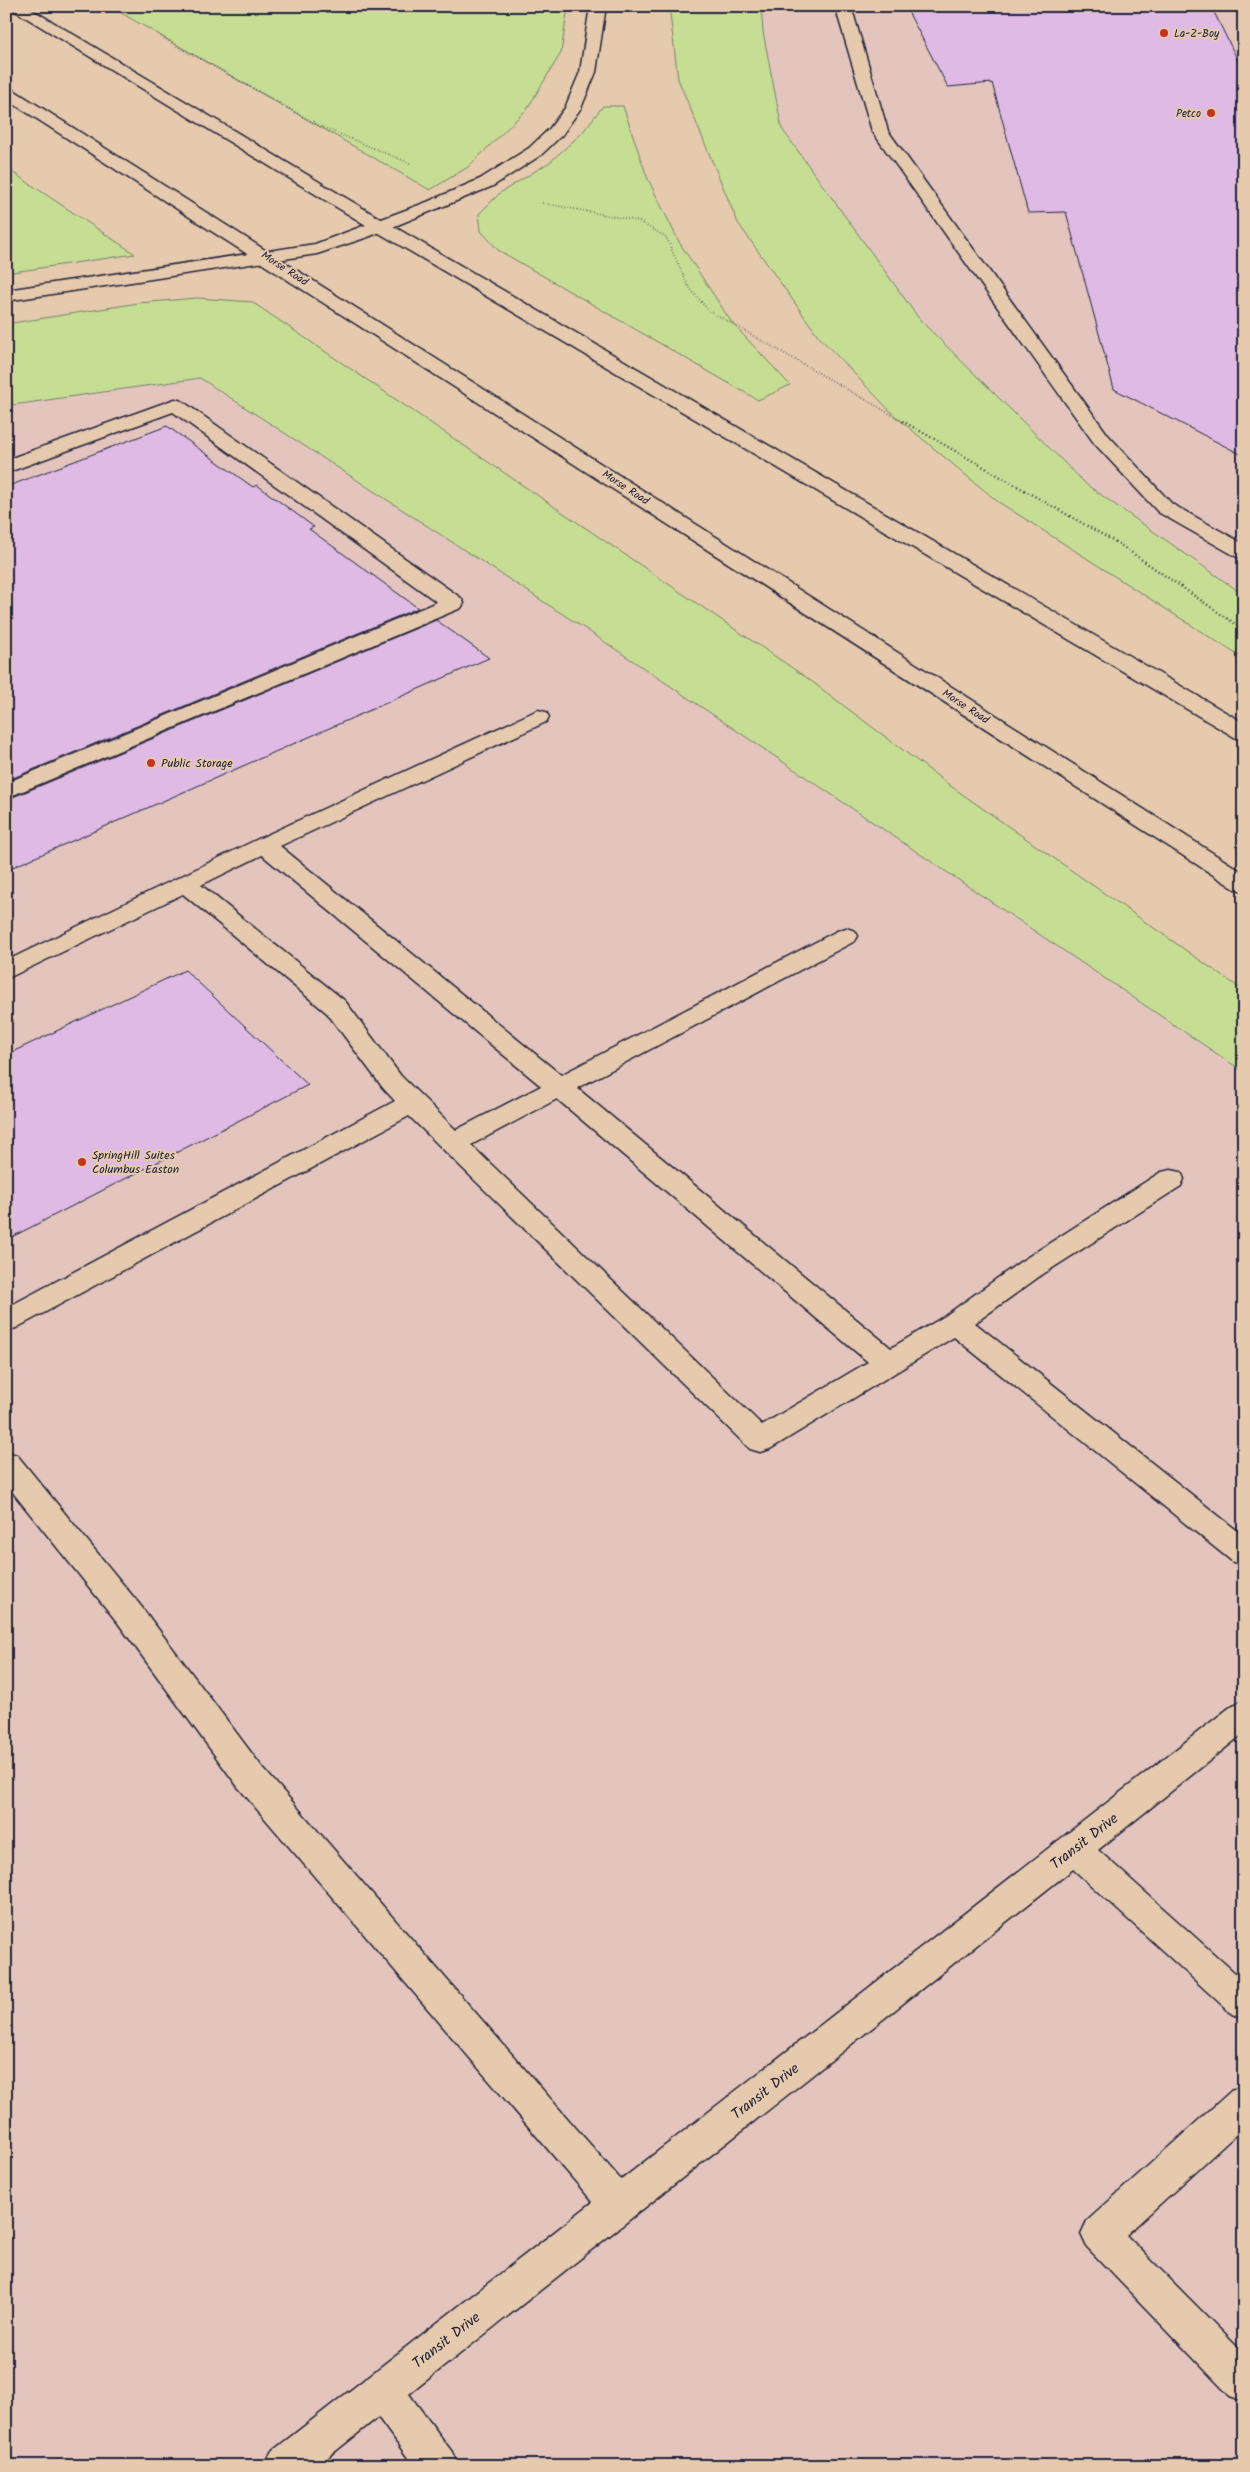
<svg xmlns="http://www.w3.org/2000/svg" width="1250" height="2472" viewBox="0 0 1250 2472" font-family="Kalam,sans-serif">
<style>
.built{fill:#e3c5be}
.green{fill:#c6de94;stroke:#748068}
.building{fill:#debae4;stroke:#22223b}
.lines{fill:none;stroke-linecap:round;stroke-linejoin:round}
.minor-casing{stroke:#22223b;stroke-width:3}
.major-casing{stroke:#22223b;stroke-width:3}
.highway-casing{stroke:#22223b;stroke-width:3}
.path-far1{stroke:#22223b;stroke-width:2;stroke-dasharray:0.5 2.5;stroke-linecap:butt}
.path{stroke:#22223b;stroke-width:2.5;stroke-dasharray:1 3;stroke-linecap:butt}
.minor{fill:#e5caad;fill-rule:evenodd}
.major{fill:#e5caad;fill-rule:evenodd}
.highway{fill:#e5caad;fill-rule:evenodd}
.poi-dot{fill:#c8321e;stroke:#e5caad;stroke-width:2}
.labels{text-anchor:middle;stroke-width:4;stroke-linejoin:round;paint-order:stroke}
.far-poi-label{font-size:11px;fill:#22223b;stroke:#e5caad;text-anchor:start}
.far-street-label{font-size:11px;fill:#22223b;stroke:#e5caad}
.poi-label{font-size:12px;fill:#22223b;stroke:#e5caad;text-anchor:start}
.near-street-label{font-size:15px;fill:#22223b;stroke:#e5caad}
</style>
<rect width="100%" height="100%" fill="#e5caad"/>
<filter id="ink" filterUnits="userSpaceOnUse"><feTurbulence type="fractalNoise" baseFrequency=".02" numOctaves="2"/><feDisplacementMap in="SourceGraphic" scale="10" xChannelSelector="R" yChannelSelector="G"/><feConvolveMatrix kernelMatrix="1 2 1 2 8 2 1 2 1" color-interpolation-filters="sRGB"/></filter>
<g filter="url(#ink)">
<g class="built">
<path d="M761,6H1244V595L1087,485L920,320L782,129L763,32Z"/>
<path d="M200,378L587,630L1244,1072V2466H6V406Z"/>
</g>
<g class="green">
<path d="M109,6H568L561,53L527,109L468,167L430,190Z"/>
<path d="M669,6H761L763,32L782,129L920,320L1087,485L1244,595V659L997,501L895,416L819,337L738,223L678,79Z"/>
<path d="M603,106H623L647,177L679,242L732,323L790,385L758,400L498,250L481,231L479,214L500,193L550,162L582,133Z"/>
<path d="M6,168L135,254L6,273Z"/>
<path d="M197,298L252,302L807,678L952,787L1244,991V1072L587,630L200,378L6,406V324L139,303Z"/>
</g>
<g class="building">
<path d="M905,6H1211L1244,73V456L1114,389L1066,212L1028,213L992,83L948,87Z"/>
<path d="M167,426L253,487L257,485L314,527L309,529L418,608L6,781V487Z"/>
<path d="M436,620L489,658L6,870V800Z"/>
<path d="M185,970L308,1085L6,1240V1055Z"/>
</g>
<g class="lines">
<defs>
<g id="minor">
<path d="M835,6H851L888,131L1108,435L1172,504L1244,544V559L1237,557L1158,512L1094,443L872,131Z"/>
<path d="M175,399L182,401L461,598L464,603L461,608L6,798V783L437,602L173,412L6,473V460Z"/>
<path d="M538,710L546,712L549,717L546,722L280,846L561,1075L837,931L846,928L855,931L858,936L855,941L577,1088L891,1348L945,1316L1020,1262L1161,1172L1171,1170L1181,1172L1184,1179L1181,1186L1040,1276L975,1323L1244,1536V1565L1233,1562L954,1337L770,1449L760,1452L750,1449L409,1116L16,1328L6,1331V1308L395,1101L383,1088L327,1013L183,894L6,979V961L256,840ZM262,855L541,1086L456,1130L401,1076L345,1001L201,885ZM557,1099L868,1362L762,1425L471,1145Z"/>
<path d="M6,1452L17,1455L140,1605L262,1767L621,2180L1233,1705L1244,1701V1733L1098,1850L1244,1981V2019L1232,2014L1073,1869L409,2394L452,2452L458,2466H414L378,2417L317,2466H265L271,2452L593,2202L238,1787L118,1623L6,1484Z"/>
<path d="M1244,2086V2127L1126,2235L1244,2354V2401L1230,2396L1087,2247L1081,2234L1087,2221L1231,2091Z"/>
</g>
<g id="major">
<path d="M7,6H26L386,222L1244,723V740L1236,738L374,230Z"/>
<path d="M6,87L12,89L1244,873V891L1235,889L6,99Z"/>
</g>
<g id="highway">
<path d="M6,6H19L6,14Z"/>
<path d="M590,6H606L596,72L581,108L562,135L541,155L493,186L368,237L317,254L6,301V290L315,244L427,202L480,179L529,148L550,128L565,108L580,72Z"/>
</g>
</defs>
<use href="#minor" class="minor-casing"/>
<use href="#major" class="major-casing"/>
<use href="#highway" class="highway-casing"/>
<g class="path-far1">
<path d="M161,37L322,127L412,164"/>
<path d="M542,203L638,221L666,237L688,286L708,310L901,420"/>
</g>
<path class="path" d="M899,419L1119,544L1244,630"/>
<use href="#minor" class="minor"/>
<use href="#major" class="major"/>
<use href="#highway" class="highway"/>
</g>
</g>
<g class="poi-dot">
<circle cx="1164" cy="33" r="5"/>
<circle cx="1211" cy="113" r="5"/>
<circle cx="151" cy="763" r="5"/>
<circle cx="82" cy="1162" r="5"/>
</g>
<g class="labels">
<g class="far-poi-label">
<text x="1174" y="37">La-Z-Boy</text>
<text x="1201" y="117" text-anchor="end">Petco</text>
</g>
<g class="far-street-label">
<text transform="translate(285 268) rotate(33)" y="4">Morse Road</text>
<text transform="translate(626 487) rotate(33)" y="4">Morse Road</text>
<text transform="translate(966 706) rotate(33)" y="4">Morse Road</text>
</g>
<g class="poi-label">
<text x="161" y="767">Public Storage</text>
<text x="92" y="1159">SpringHill Suites<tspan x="92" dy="14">Columbus Easton</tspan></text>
</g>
<g class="near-street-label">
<text transform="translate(1084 1841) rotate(-38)" y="5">Transit Drive</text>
<text transform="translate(765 2091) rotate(-38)" y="5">Transit Drive</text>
<text transform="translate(446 2340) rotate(-38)" y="5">Transit Drive</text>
</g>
</g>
<rect width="1250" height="2472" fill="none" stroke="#e5caad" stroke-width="25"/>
<rect x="12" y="12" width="1225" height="2447" fill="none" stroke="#22223b" stroke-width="2" filter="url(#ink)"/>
</svg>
